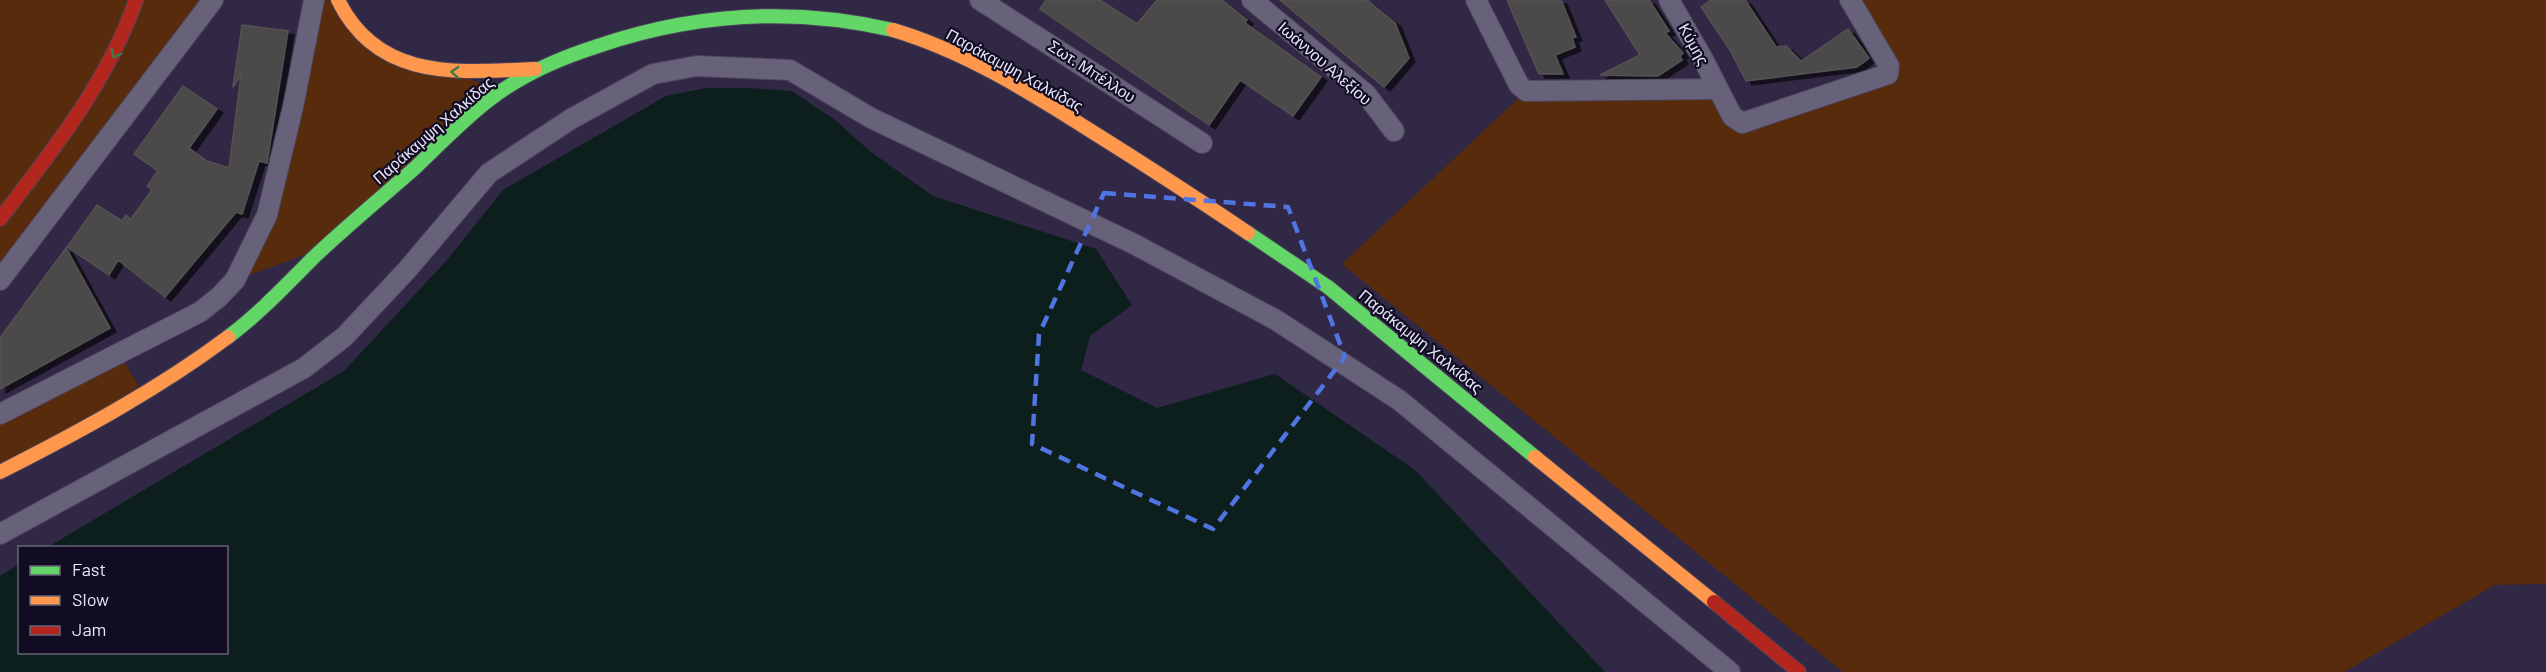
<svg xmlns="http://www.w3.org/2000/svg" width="2546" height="672" viewBox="0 0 2546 672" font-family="Barlow,sans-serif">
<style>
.green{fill:#582b0c}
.water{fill:#0c1f1c}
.building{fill:#4b4849;stroke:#545251;stroke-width:1.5;filter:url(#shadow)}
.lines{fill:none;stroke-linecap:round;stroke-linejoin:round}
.street-casing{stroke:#4b445a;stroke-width:22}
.fast-casing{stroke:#4b445a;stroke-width:16}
.slow-casing{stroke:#4b445a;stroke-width:16}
.jam-casing{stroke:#4b445a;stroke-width:16}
.street{stroke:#676279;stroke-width:20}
.fast{stroke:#63d668;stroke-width:14}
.slow{stroke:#ff974d;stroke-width:14}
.jam{stroke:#b3261e;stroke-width:14}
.oneway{stroke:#3f7b49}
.marked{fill:none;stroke:#5074e1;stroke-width:4.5;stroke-dasharray:12 8;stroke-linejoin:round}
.labels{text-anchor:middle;stroke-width:4.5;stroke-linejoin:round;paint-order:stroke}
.street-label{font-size:16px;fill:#e9e6fb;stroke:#120c23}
</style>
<defs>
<filter id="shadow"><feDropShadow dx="6" dy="4" stdDeviation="0" flood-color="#0009"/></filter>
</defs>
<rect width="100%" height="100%" fill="#302844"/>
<g class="green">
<path d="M0,0H213L0,280Z"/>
<path d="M314,0H338L365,39L501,91L324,248L235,280L249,252Z"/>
<path d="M1850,0H2546V584L2495,585L2344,672H1843L1342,264L1526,91L1717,89L1732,116L1888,74Z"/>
<path d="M120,355L144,395L0,472V414Z"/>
</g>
<path class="water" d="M706,88H749L792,91L835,120L871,152L933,196L1096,249L1132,305L1090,336L1081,370L1157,408L1275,374L1415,470L1605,672H0V576L19,564L20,652H226V548L48,547L344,371L447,260L503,190L666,96Z"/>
<g class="building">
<path d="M1046,0H1100L1137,24L1157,0H1222L1247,20L1245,23L1321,77L1293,116L1240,80L1209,125L1040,9Z"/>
<path d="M1280,0H1367L1395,23L1409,58L1384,87Z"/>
<path d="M1507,0H1561L1576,37L1572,38L1575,47L1555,55L1563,74H1539Z"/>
<path d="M1605,0H1649L1669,31L1665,33L1683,53L1680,56L1682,60L1658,76L1600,75L1640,55Z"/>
<path d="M1711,0H1745L1776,47L1786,46L1801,61L1848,29L1869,58L1857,67L1746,81L1730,50L1701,7Z"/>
<path d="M242,25L288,31L267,163L259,161L242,214L236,212L165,297L118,260L109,275L67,247L97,205L122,221L126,215L131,219L152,190L147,186L158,171L134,154L183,86L217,109L189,148L207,161L229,168L241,75L233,87Z"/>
<path d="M66,248L110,328L0,389V338Z"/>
</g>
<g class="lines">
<defs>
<g id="street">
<path d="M980,0L1202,143"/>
<path d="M1252,0L1366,94L1394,131"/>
<path d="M1476,0L1519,85L1526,91L1717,89"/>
<path d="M1669,0L1703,59L1732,116L1742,123L1888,74L1889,66L1850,0"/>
<path d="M0,280L213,0"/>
<path d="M0,414L200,312L219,297L235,280L267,215L293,107L314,0"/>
<path d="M0,534L304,368L344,337L407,270L489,173L571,119L653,74L697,66L790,70L871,118L1134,244L1276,320L1399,400L1730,672"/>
</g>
<g id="fast">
<path d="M1248,233L1328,287L1535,457"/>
<path d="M228,337C260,313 286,285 314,257C347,226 382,197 416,167C440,144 463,120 489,100C522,74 560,58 598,46C695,13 793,7 893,30"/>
</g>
<g id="slow">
<path d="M338,0C378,82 459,72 535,69"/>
<path d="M893,30C964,51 1028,91 1091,131C1144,164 1196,198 1248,233"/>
<path d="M1535,457L1714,602"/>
<path d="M0,472C79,432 157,390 228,337"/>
</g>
<g id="jam">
<path d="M0,219C53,150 107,83 136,0"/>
<path d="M1714,602L1799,672"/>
</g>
</defs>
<use href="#street" class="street-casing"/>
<use href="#fast" class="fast-casing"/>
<use href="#slow" class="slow-casing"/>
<use href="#jam" class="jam-casing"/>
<use href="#street" class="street"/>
<use href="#fast" class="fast"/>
<use href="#slow" class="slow"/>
<use href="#jam" class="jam"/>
</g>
<defs><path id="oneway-chevron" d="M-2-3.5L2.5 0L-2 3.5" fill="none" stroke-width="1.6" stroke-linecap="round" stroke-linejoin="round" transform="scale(1.5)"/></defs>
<g class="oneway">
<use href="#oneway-chevron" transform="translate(115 54) rotate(118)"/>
<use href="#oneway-chevron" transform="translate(455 72) rotate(-177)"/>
</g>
<path class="marked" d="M1104,193L1288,207L1345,357L1213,529L1032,444L1039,334Z"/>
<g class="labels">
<g class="street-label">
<text transform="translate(1694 44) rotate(61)" y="6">Κύμης</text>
<text transform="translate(1325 63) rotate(41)" y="6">Ιωάννου Αλεξίου</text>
<text transform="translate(1015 70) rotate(29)" y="6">Παράκαμψη Χαλκίδας</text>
<text transform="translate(1092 71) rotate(33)" y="6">Σωτ. Μπέλλου</text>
<text transform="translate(433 130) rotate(-41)" y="6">Παράκαμψη Χαλκίδας</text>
<text transform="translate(1421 341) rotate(39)" y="6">Παράκαμψη Χαλκίδας</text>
</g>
</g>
<rect x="18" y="546" width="210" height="108" fill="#120c23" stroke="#686379" stroke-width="1.5"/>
<rect x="30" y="566" width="30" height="9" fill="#63d668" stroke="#686379" stroke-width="1.5"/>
<text x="72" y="576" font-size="18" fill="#e9e6fb">Fast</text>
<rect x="30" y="596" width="30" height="9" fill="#ff974d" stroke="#686379" stroke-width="1.5"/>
<text x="72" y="606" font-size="18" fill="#e9e6fb">Slow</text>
<rect x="30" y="626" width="30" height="9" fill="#b3261e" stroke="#686379" stroke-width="1.5"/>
<text x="72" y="636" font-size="18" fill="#e9e6fb">Jam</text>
</svg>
